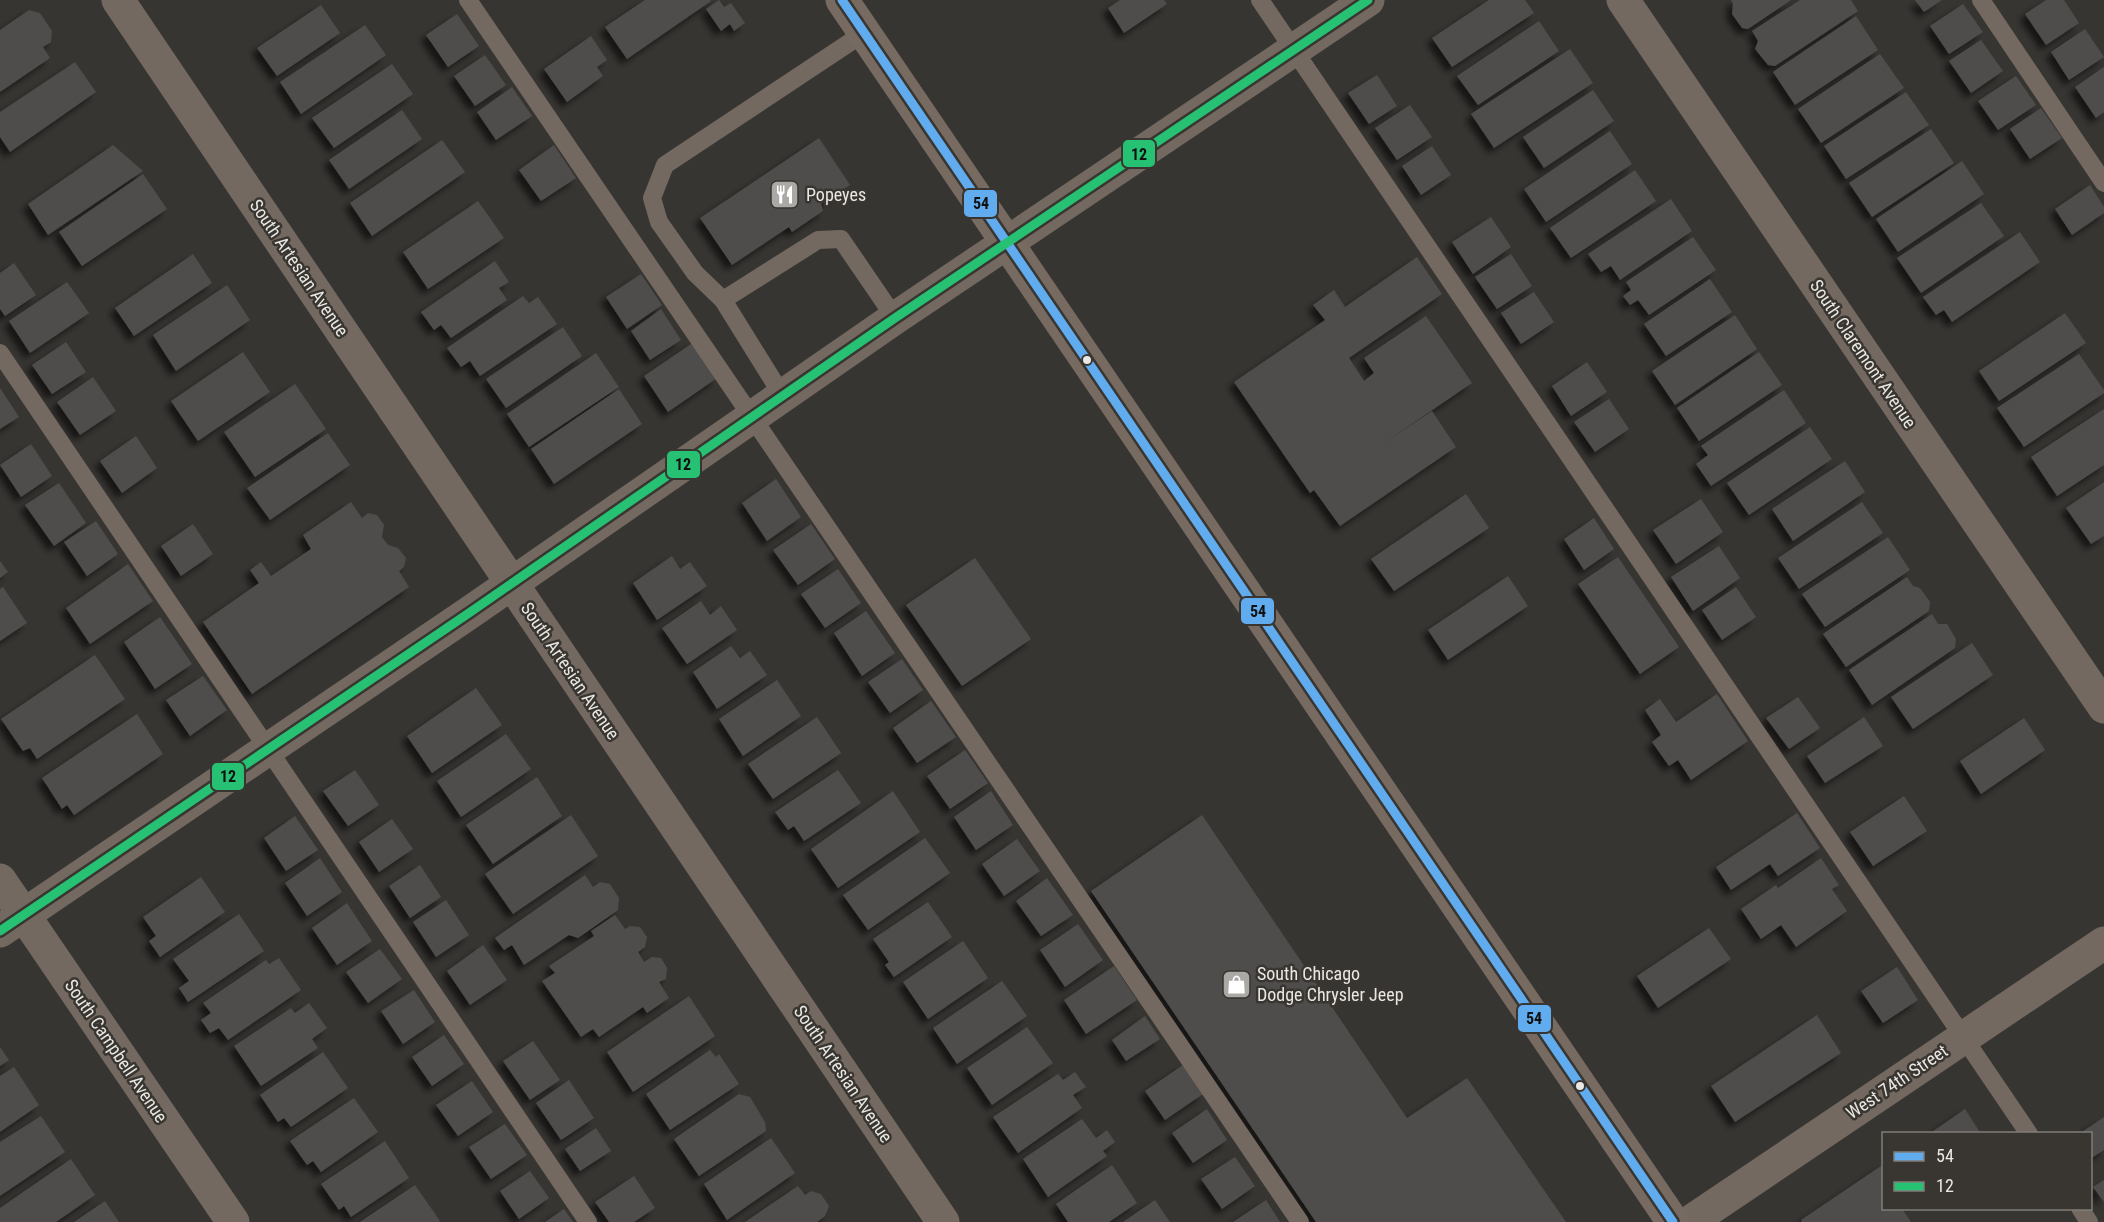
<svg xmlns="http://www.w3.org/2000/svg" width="2104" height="1222" viewBox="0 0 2104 1222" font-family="'Roboto Condensed',sans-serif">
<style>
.building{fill:#4f4d4b;filter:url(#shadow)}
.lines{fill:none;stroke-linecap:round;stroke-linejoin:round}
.lane{stroke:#736960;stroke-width:18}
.street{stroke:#736960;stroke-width:33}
.secondary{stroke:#776b61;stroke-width:33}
.bus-1-casing{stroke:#393530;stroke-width:14}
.bus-2-casing{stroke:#393530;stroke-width:14}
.bus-1{stroke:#60acee;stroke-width:9}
.bus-2{stroke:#26c172;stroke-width:9}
.bus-dot{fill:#eae8e4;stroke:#393530;stroke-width:2}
.labels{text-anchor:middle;stroke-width:5;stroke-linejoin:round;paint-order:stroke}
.poi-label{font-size:18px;fill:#eae8e4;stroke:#393530;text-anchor:start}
.street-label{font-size:18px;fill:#eae8e4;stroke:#393530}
.line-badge{stroke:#393530;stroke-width:2}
.pale-badge-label{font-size:16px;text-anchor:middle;font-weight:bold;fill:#111}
</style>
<defs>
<filter id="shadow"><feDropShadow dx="-5.5" dy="5.5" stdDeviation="3" flood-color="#0009"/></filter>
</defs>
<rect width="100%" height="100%" fill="#373532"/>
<g class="building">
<path d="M645,0H710L711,1L627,59L605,27Z"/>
<path d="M719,0L724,7L731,3L745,23L734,31L730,24L721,31L706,9Z"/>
<path d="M1120,0H1164L1167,4L1124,33L1108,8Z"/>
<path d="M1489,0H1525L1534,13L1452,67L1432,38Z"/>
<path d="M1731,0H1791L1748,29L1742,28L1732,14L1733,4Z"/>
<path d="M1800,0H1851L1858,11L1775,66L1768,65L1755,49L1758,41L1752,31Z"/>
<path d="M1915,0H1942L1924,12Z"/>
<path d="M2046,0H2064L2079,23L2046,45L2025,14Z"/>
<path d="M1963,4L1983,32L1949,54L1930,26Z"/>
<path d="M321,5L340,33L277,76L257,48Z"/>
<path d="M29,10L40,13L52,31L51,42L43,47L50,58L0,92V30Z"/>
<path d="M457,14L479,46L448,67L426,35Z"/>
<path d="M1856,16L1878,50L1795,105L1773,72Z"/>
<path d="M1539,21L1559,51L1478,105L1457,76Z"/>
<path d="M365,25L386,55L301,114L280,82Z"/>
<path d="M2085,29L2104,57L2069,80L2051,52Z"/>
<path d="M591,36L607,60L597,67L603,76L567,102L544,69Z"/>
<path d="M1981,40L2003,71L1971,93L1949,61Z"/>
<path d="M1570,49L1593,83L1494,148L1471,114Z"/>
<path d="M1880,54L1904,88L1821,143L1798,109Z"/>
<path d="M485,55L506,85L475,106L454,76Z"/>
<path d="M75,62L96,92L10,152L0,137V112Z"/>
<path d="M392,64L413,94L334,148L312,118Z"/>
<path d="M2104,67V112L2096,118L2075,87Z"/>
<path d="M1377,75L1397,106L1369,124L1348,93Z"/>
<path d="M2016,76L2036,105L1998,130L1978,101Z"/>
<path d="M512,87L532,116L496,140L477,112Z"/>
<path d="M1593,90L1614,121L1544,168L1523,137Z"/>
<path d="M1906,92L1929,125L1846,179L1824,146Z"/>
<path d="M1410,105L1432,137L1397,160L1375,128Z"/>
<path d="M2041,108L2062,138L2030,159L2010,129Z"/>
<path d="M402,110L422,139L349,189L329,160Z"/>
<path d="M1931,129L1954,163L1872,217L1849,183Z"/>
<path d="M1610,131L1632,164L1546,222L1524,189Z"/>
<path d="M819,138L850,185L821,204L823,211L792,232L789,227L732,265L700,218Z"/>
<path d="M442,140L465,172L372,236L350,203Z"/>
<path d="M113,145L143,171L48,235L28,204Z"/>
<path d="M554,145L576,178L541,201L519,170Z"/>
<path d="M1432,146L1451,175L1421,195L1402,166Z"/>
<path d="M1962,161L1984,194L1898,252L1876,219Z"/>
<path d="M1635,170L1656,201L1571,258L1550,228Z"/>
<path d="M143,174L167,209L82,266L59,232Z"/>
<path d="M2090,185L2104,207V213L2072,235L2055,209Z"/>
<path d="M1671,199L1692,231L1620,280L1611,266L1601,272L1588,254Z"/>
<path d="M478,201L504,238L428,289L403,252Z"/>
<path d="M1981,203L2004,236L1921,293L1897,258Z"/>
<path d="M1491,217L1511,247L1473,274L1452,242Z"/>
<path d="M2020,232L2040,262L1952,322L1944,310L1936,315L1923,297Z"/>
<path d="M1693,237L1716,270L1649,315L1638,300L1630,305L1623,296L1631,290L1626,282Z"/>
<path d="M193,254L212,283L134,336L115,308Z"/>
<path d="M1511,254L1532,286L1497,309L1475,277Z"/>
<path d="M1417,257L1442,294L1349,358L1364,381L1374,373L1364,358L1426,316L1472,383L1381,445L1432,411L1456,447L1340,526L1314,490L1310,493L1234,382L1325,320L1313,305L1334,290L1345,307Z"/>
<path d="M495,261L509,282L499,288L507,300L451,338L441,325L434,330L421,312Z"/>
<path d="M14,263L36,295L5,316L0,309V273Z"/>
<path d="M641,274L662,305L627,329L606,297Z"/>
<path d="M1710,279L1732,312L1666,356L1644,324Z"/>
<path d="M67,282L89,313L30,353L9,321Z"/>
<path d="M227,285L250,320L176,371L153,335Z"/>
<path d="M1534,292L1554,322L1521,344L1501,313Z"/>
<path d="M523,296L529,303L538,297L557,324L480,376L470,361L461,367L447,348Z"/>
<path d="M661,309L681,340L650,360L631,331Z"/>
<path d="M2065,313L2086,343L1999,401L1979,371Z"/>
<path d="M1735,315L1757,349L1675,405L1652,371Z"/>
<path d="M563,327L582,356L506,408L486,379Z"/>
<path d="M66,342L86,372L52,394L32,365Z"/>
<path d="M694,342L717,378L668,412L644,376Z"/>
<path d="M243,352L270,392L198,441L171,401Z"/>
<path d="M1759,352L1782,385L1699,441L1677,408Z"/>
<path d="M596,353L619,387L529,447L507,414Z"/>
<path d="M2079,354L2104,390V393L2024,447L1997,408Z"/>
<path d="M1587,362L1607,392L1571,416L1552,386Z"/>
<path d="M93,377L116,411L80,435L57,402Z"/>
<path d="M295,384L326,429L255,477L224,432Z"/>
<path d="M0,388L19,417L0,429Z"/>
<path d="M619,389L642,424L554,484L531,449Z"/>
<path d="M1784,390L1806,423L1711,486L1696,464L1708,455L1701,446Z"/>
<path d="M1609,399L1629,429L1595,452L1574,422Z"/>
<path d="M2104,409V465L2057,496L2031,457Z"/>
<path d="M1810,427L1832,459L1749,515L1727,483Z"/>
<path d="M328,433L350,465L270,520L247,488Z"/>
<path d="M136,436L157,468L122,493L100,461Z"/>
<path d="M31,444L52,476L21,497L0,465Z"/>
<path d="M1845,461L1865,492L1793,541L1772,509Z"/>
<path d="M776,479L801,517L767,541L742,503Z"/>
<path d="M2104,482V536L2091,544L2066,508Z"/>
<path d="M59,483L86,523L54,546L25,505Z"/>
<path d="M1466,494L1489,528L1394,591L1371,559Z"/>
<path d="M1701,499L1723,532L1676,564L1653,530Z"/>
<path d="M351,502L362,518L368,513L377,515L384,525L382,537L388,545L398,548L406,558L404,567L399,571L409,587L252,694L203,622L259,583L250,570L261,562L271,576L311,549L303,535Z"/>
<path d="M1862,502L1883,533L1799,589L1778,558Z"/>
<path d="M1594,518L1614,549L1584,570L1564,539Z"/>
<path d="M96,521L118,554L87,576L64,542Z"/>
<path d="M193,524L213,554L181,576L161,546Z"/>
<path d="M811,524L835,559L798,585L773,550Z"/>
<path d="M1888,537L1910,570L1825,627L1802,594Z"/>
<path d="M1719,546L1740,578L1693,611L1671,577Z"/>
<path d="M672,556L680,569L690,562L707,586L657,620L633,583Z"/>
<path d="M1618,557L1679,647L1640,674L1578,584Z"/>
<path d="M975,558L1031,639L962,686L906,605Z"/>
<path d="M0,561L8,572L0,578Z"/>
<path d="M128,564L153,601L90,644L66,608Z"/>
<path d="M838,569L861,603L825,628L801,594Z"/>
<path d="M1508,576L1528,606L1448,660L1428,630Z"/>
<path d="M1907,577L1913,586L1920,588L1930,602L1929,611L1846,667L1823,634Z"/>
<path d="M3,587L27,623L0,641V589Z"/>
<path d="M1736,587L1756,617L1722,640L1702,610Z"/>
<path d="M701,601L710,615L721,606L737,630L687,664L662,628Z"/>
<path d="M866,611L895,653L862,676L834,633Z"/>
<path d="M1932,614L1938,624H1947L1956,639L1955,648L1872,705L1849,670Z"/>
<path d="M160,617L192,664L155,689L124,642Z"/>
<path d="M1972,643L1993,675L1913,729L1891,697Z"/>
<path d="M731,646L740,658L750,651L767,675L717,709L693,672Z"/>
<path d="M95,655L125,699L37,759L30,748L23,751L1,719Z"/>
<path d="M902,659L923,690L890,713L868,682Z"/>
<path d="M203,676L227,710L190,736L166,700Z"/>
<path d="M777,680L801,716L743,756L719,719Z"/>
<path d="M476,688L502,725L432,773L407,736Z"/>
<path d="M1717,694L1748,741L1691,780L1678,760L1669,766L1652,742L1661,735L1645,710L1660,699L1676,722Z"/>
<path d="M1798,697L1820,728L1789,749L1766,718Z"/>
<path d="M931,701L956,737L917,763L893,728Z"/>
<path d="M137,714L163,754L74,815L67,805L62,809L42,778Z"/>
<path d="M817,717L841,753L773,799L748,764Z"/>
<path d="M1864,717L1883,746L1825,783L1807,756Z"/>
<path d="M2024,718L2045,750L1981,794L1960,761Z"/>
<path d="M506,734L531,769L461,817L437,781Z"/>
<path d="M965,750L988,783L950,809L927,776Z"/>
<path d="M355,770L379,805L348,826L323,791Z"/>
<path d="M838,770L861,803L804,841L794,826L788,830L775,812Z"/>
<path d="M537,777L562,816L493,864L466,825Z"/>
<path d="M893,791L920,832L838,888L811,849Z"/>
<path d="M991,791L1013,825L976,850L954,817Z"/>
<path d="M1904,796L1927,831L1873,866L1850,832Z"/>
<path d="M1797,813L1820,848L1778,876L1770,864L1731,890L1716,867Z"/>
<path d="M571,815L598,856L513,914L485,874Z"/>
<path d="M1202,815L1407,1118L1467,1078L1566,1222H1316L1091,891Z"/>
<path d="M295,816L318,850L286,871L264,838Z"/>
<path d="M392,819L413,849L379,872L359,842Z"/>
<path d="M925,838L950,873L868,930L843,895Z"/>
<path d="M1017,839L1040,871L1004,896L982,864Z"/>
<path d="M320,858L342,892L307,916L285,883Z"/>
<path d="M1821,858L1839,885L1832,889L1847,911L1796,947L1781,925L1761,939L1741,909L1776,885L1778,888Z"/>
<path d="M420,865L441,897L410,918L389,886Z"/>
<path d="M585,875L593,887L600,882L610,884L619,898L618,910L578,938L569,935L524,965L512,945L504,950L495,938Z"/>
<path d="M201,877L225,912L160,957L149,941L156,936L143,917Z"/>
<path d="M1047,878L1073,915L1041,936L1016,901Z"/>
<path d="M446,900L469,935L436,957L413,922Z"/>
<path d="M928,902L952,937L894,977L885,965L889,962L873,939Z"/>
<path d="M347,903L372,941L337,965L312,928Z"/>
<path d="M239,914L264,951L188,1002L179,988L189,981L173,959Z"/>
<path d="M615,915L625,929L630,926L640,927L647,937L645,947L638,952L644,962L652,957L661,958L667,968L666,979L659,982L669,998L647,1013L643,1007L599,1037L593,1029L581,1037L542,981L555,973L549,966L594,936L591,931Z"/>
<path d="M1078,924L1103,960L1065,987L1040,950Z"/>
<path d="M1709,928L1731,959L1658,1008L1637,976Z"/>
<path d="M963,941L988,978L928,1019L903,982Z"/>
<path d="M483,945L507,980L470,1005L447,971Z"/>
<path d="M380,949L402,979L368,1003L346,972Z"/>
<path d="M279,958L301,990L228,1040L219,1028L210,1033L201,1020L211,1013L203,1003L266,960L269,964Z"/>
<path d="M1114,966L1137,1000L1086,1034L1064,1000Z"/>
<path d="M1897,967L1918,1000L1883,1023L1861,991Z"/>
<path d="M1002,981L1027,1016L957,1064L933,1028Z"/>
<path d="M414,990L435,1022L403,1044L381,1011Z"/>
<path d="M689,996L715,1036L633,1092L607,1052Z"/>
<path d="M309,1003L327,1028L312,1039L318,1048L261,1086L234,1046L291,1008L295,1013Z"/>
<path d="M1817,1015L1841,1053L1735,1122L1711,1086Z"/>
<path d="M1145,1016L1160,1039L1126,1061L1112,1040Z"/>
<path d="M1027,1027L1053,1063L992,1105L967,1068Z"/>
<path d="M444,1035L464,1064L432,1086L412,1057Z"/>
<path d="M533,1041L560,1080L530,1100L503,1061Z"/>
<path d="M0,1047L9,1060L0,1066Z"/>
<path d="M710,1050L716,1057L719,1054L739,1084L670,1130L646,1094Z"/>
<path d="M323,1052L348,1088L291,1127L284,1118L278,1122L260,1095Z"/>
<path d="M1183,1065L1203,1094L1165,1120L1145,1091Z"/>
<path d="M14,1067L39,1105L0,1132V1076Z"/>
<path d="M1075,1072L1086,1087L1073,1095L1082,1108L1018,1153L993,1117L1058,1074L1063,1080Z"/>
<path d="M569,1080L594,1118L561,1140L536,1103Z"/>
<path d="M472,1081L493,1112L458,1136L436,1105Z"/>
<path d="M739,1094L750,1097L765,1122L766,1131L699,1176L674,1139Z"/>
<path d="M354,1098L378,1132L321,1172L313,1161L307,1165L290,1141Z"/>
<path d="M1207,1109L1227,1140L1193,1163L1172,1133Z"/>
<path d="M1965,1109L1981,1134H1929Z"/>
<path d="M41,1116L65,1152L0,1196V1142Z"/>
<path d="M2104,1117V1150L2090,1159V1134H2079Z"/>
<path d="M1082,1119L1096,1138L1107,1130L1115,1142L1103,1151L1107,1156L1048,1197L1023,1159Z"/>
<path d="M505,1124L527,1155L491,1179L469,1147Z"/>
<path d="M596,1128L611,1151L580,1171L565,1149Z"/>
<path d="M771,1138L795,1173L727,1220L704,1184Z"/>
<path d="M385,1141L409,1178L351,1217L344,1206L339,1210L321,1184Z"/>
<path d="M1235,1157L1255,1186L1222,1209L1201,1179Z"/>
<path d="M71,1159L95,1195L56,1222H0V1208Z"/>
<path d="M1884,1164V1208H1905L1903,1210L1911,1222H1802L1801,1220Z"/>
<path d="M1112,1165L1137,1203L1109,1222H1068L1056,1204Z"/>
<path d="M530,1171L549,1198L519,1219L500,1191Z"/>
<path d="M634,1176L655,1208L634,1222H609L595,1202Z"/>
<path d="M2104,1180V1202L2093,1187Z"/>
<path d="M415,1185L440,1221L438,1222H360Z"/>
<path d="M798,1186L805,1195L811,1191L821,1194L829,1206L825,1216L817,1222H745Z"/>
<path d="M1155,1200L1170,1222H1123Z"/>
<path d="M1266,1200L1280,1222H1233Z"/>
<path d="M105,1201L119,1222H74Z"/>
<path d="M564,1209L573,1222H545Z"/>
</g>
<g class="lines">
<g class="lane">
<path d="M468,0L1300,1222"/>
<path d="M1260,0L2029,1134"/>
<path d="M1981,0L2104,183"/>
<path d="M864,33L665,165L652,198L659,222L695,273L723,300L818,240L841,239L895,318"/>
<path d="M723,300L782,395"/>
<path d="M0,353L588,1222"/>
<path d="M2080,1208L2089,1222"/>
</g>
<g class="street">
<path d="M118,0L943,1222"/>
<path d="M1623,0L2104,707"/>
<path d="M0,880L233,1222"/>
<path d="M0,931L469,613L895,318L1368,0"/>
<path d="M1690,1222L2104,943"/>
</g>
<path class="secondary" d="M842,0L1673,1222"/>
<defs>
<path id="bus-1" d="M842,0L1673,1222"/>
<path id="bus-2" d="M0,931L469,613L895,318L1368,0"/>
</defs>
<use href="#bus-1" class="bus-1-casing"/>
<use href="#bus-2" class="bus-2-casing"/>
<use href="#bus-1" class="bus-1"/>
<use href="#bus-2" class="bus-2"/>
</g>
<defs>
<symbol id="restaurant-square" viewBox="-11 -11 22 22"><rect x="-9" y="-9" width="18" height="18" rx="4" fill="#aba9a6" stroke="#393530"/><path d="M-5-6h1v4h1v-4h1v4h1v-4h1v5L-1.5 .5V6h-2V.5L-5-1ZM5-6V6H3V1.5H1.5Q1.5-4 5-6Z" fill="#fff"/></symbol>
<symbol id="shop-square" viewBox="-11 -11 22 22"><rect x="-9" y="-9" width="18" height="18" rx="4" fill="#aba9a6" stroke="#393530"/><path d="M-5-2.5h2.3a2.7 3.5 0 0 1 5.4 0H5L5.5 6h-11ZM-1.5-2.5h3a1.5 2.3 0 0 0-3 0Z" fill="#fff"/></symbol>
</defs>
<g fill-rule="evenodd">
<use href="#restaurant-square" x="768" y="178" width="33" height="33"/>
<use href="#shop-square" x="1220" y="968" width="33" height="33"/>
</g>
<g class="bus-dot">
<circle cx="1087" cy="360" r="5"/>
<circle cx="1580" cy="1086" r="5"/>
</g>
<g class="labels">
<g class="poi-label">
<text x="806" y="201">Popeyes</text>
<text x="1257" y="980">South Chicago<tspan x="1257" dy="21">Dodge Chrysler Jeep</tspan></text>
</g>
<g class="street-label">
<text transform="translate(299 268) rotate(56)" y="6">South Artesian Avenue</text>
<text transform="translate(1863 354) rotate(56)" y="6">South Claremont Avenue</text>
<text transform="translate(570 671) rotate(56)" y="6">South Artesian Avenue</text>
<text transform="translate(116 1051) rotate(56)" y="6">South Campbell Avenue</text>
<text transform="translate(843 1074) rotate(56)" y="6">South Artesian Avenue</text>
<text transform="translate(1897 1082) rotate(-34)" y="6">West 74th Street</text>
</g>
</g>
<g class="line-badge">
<rect x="1122" y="139" width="34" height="29" rx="6" fill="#26c172"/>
<rect x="963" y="189" width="35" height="29" rx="6" fill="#60acee"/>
<rect x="666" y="450" width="35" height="29" rx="6" fill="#26c172"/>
<rect x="1240" y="597" width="35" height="28" rx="6" fill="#60acee"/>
<rect x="211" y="762" width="34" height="29" rx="6" fill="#26c172"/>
<rect x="1517" y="1004" width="35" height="29" rx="6" fill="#60acee"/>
</g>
<g class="pale-badge-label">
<text x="1139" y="160">12</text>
<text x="981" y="209">54</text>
<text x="683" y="470">12</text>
<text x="1258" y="617">54</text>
<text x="228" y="782">12</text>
<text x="1534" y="1024">54</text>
</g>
<rect x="1882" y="1132" width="210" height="78" fill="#393530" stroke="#807d78" stroke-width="1.5"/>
<rect x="1894" y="1152" width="30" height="9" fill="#60acee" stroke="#807d78" stroke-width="1.5"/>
<text x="1936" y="1162" font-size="18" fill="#eae8e4">54</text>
<rect x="1894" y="1182" width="30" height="9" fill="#26c172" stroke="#807d78" stroke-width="1.5"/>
<text x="1936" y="1192" font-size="18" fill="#eae8e4">12</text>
</svg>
